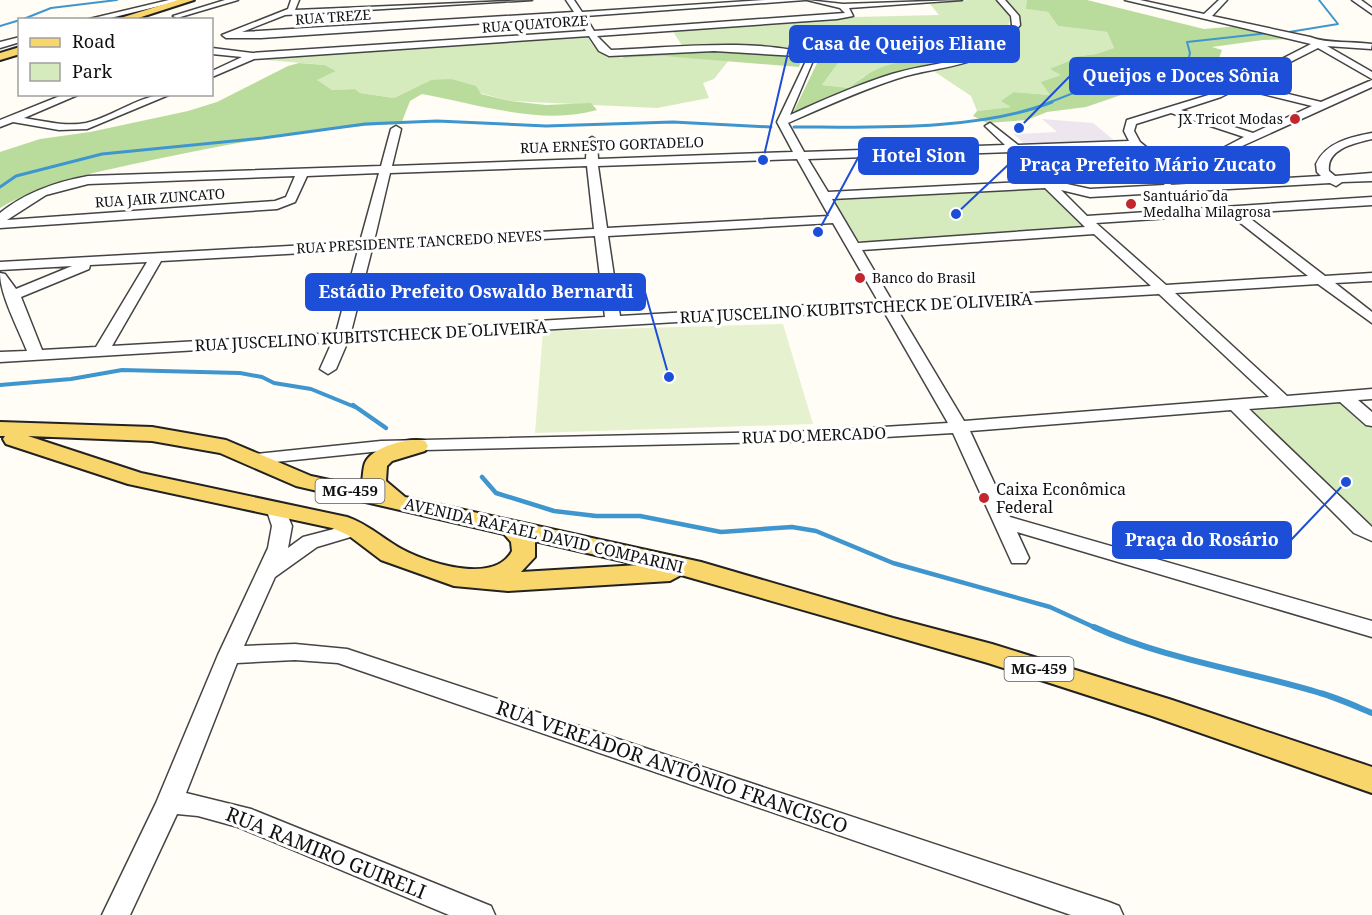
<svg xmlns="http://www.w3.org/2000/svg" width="1372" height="915" viewBox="0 0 1372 915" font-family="'Noto Serif',serif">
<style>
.industrial{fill:#eee6ef}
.green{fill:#d5ebbd}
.forest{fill:#b9dc9c}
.pitch{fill:#e6f2cf}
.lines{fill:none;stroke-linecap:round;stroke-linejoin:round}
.stream-far4{stroke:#3f96cf;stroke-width:2}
.stream-far3{stroke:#3f96cf;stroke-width:3}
.stream-far2{stroke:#3f96cf;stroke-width:4}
.stream-far1{stroke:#3f96cf;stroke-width:4.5}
.stream{stroke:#3f96cf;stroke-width:6}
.minor-casing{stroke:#444;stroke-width:3}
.major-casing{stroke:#222;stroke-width:4}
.minor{fill:#fff;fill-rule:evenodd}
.major{fill:#f9d66b;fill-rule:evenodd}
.poi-dot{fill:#c4262e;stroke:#fff;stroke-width:2}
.labels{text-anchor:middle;stroke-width:6;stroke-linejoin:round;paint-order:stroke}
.far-street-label{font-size:14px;fill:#111;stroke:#fff}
.far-poi-label{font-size:14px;fill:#111;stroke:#fff;text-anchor:start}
.shield{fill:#fff;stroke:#585858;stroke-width:1.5}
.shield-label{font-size:15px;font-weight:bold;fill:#111}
.street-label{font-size:16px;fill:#111;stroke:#fff}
.poi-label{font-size:16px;fill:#111;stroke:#fff;text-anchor:start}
.near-street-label{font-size:20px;fill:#111;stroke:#fff}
.leader{fill:none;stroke:#1d4ed8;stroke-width:2}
.callout-dot{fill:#1d4ed8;stroke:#fff;stroke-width:2}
.callout{fill:#1d4ed8;stroke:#1d4ed8;stroke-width:2}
.callout-label{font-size:18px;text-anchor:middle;font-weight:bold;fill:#fff}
</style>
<rect width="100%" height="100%" fill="#fffdf5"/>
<path class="industrial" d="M1042,119L1093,123L1115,141L1024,144L1014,134L1057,132Z"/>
<g class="green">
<path d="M969,0H997L1008,13L1010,20L1008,27L992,44L961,62L864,76L849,88L822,85L838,63L862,50L835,55H816L796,50L683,47L672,30L854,17L939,15L930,4Z"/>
<path d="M1004,0H1027V9L1048,12L1058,26L1107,32L1114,48L1096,54L1072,57L1069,61L1051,69L1062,75L1055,79L1051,95L1014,92L1012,107L977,111L971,96L932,70C965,65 1007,58 1019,22L1018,15Z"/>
<path d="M587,37L599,53L624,58L663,56L729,60L714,79L703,83L709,98L657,108L510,101L431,80L394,98L360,93L355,89L332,90L316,80L336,71L325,65L254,59Z"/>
<path d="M1043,188L1083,227L866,242L858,240L834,202L838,199Z"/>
<path d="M1347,402L1372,424V525L1366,522L1249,411Z"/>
</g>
<g class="forest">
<path d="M1027,0H1087L1204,29L1239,26L1292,39L1263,40L1212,47L1222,50L1214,73L1176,87L1127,93L1086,107L1047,112L1027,120L987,123L973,116L977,111L1011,107L1001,101L1014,92L1050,95L1041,82L1061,75L1050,69L1069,61L1072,57L1096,54L1114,48L1107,32L1058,26L1048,12L1026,9Z"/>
<path d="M716,50L795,55L802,59L799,67L663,56L624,58L621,56Z"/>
<path d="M862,50L890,51L892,54L838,63L822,85L849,88C884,60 895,62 938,61L945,65L911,69L792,115L819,59Z"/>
<path d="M299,63L325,65L336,71L317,80L332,90L355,89L360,93L394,98L431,80L451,79L476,86L481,94L510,101L546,105L591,103L597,110C543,126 477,104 422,94L410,101L401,124C318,127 233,143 152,160C99,172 47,180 0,208V152L40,139L90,132L188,111L217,102L288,66Z"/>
</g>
<path class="pitch" d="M783,324L813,424L535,433L543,331Z"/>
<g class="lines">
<g class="stream-far4">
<path d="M21,20L51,8L117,0"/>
<path d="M0,26L20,20"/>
<path d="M1283,33L1338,24L1319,0"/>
<path d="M1048,103L1081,90L1187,66L1190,53L1187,42L1269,33"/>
</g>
<g class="stream-far3">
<path d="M794,127C873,127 979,131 1052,102"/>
<path d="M0,187L16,176L102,154L263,138L365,124L437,121L546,126L673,122L771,127"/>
</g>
<path class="stream-far2" d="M0,385L71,379L122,370L240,373L262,377L274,383L311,389L355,407"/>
<g class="stream-far1">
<path d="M353,405L386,428"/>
<path d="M482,477L496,493L554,511L596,516H640L721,532L792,527L816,531L893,563L1050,607L1098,629"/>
</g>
<path class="stream" d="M1094,627C1167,660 1244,670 1320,693C1338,698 1355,706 1372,713"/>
<defs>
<g id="minor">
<path d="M169,0H184L102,20H85Z"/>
<path d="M225,0H238L177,18L173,16Z"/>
<path d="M291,0H299L295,10L532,0L285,15L242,32L574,12L566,0H574L582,12L765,0H805L585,16L594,31L845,13L840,8L807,0L843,4L962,0L849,8L853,16L837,19L597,36L611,50C668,48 762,37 815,56L790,115C823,100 857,85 892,74C943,59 973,67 1012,25L1011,16L997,0H1005L1019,16L1020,25C984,71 946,63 896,79C859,91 824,107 788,123L804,152L1005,145L985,126L990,123L1018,145L1129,141L1124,131L1127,120L1215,93L1311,44L1125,0H1140L1204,14L1219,0H1227L1212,16L1310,37C1328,44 1351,41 1372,44L1371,49L1327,46L1372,72V79L1318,48L1247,84L1321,102L1372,80V87L1231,151L1170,185L1321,176L1317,172L1316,164C1326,142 1351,137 1372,133V139C1355,143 1326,149 1329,171L1335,176L1372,173V181L1342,182L1336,186L1330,183L1090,197L1061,190L1087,216L1372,197V205L1243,213L1325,276L1372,273V281L1335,283L1372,312V323L1318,284L1175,293L1287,396L1372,389V399L1358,400L1372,412V426L1366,425L1340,402L1249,409L1372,527V541L1354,533L1231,410L970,431L1010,517L1372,621V637L1017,532L1029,558L1026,563H1012L953,433L818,441L381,451L256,464L247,459L256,454L381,441L818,431L948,423L883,310L348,341L336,369L328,374L320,369L332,342L0,362V352L27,351C18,328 0,295 0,273L5,274L16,289L72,266L0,270V262L360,242L379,173L307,176L295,202L277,209L0,228V213C26,192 56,182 88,176L381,166L391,129L396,126L401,129L392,166L586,159L587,140L592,137L597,140L598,159L793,152L777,122L807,59L797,56L714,51L609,56L599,51L589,36L254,59L212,77V71L242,57L212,54V48L252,53L586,31L577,17L261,38H226L222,35L288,9ZM1239,88L1312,106L1253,133L1181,110L1221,97ZM1171,113L1244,137L1177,172L1140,142L1134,131L1136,124ZM1133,147L1168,176L1161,182L1165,185L1090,189L1053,181L1045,169L1025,151ZM1012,152L1036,173L1040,181L828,192L808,159ZM797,159L829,216L607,228L598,166ZM587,166L594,229L374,241L390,173ZM295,176L286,197L275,201L7,220L46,195L88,184ZM1045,188L1085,227L858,243L832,199ZM1229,214L1308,276L1166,285L1096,223ZM833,223L878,301L620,316L608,236ZM1094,234L1151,286L892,301L862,250ZM595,236L605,317L351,332L372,249ZM358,250L336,333L112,346L161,261ZM147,262L96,347L42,350L21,297L89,269L90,265ZM1159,294L1269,397L964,421L897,309Z"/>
<path d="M1352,0H1361L1372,8V14Z"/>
<path d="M20,37V42L0,48V42Z"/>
<path d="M65,94H80L24,118C44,121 66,127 86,123C115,116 140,94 171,94L87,129L59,130L13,122L0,127V120Z"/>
<path d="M277,505L284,507L292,526L288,548L303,537L357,523L364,525L367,529L364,533L317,547L275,577L244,646L295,644L347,649L1109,902L1119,906L1123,915H1071L338,663L295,660L237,663L186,793L251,809L491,906L495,915H449L238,827L198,816L177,814L130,915H102L156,803L218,655L268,548L272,526L267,511L270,507Z"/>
</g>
<g id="major">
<path d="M178,0H194L132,20H114Z"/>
<path d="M20,47V54L0,60V53Z"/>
<path d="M0,422L152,427L226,440L311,476L367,488L362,482C363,476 363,468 365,463C372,447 409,437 425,441L428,446L425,451L392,461L387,466L386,481L405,497L701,562L893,618L992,644L1172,700L1372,767V793L1152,716L988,663L681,575L670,581L508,591L454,586L381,560L348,535L332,528L128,484L6,444L3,439L5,436H0ZM28,436L152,441L220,453L296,486L504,534L511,542L512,551C494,586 423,562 398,547C380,536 367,524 347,517L141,473ZM535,541L639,565L521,572L535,557Z"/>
</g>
</defs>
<use href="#minor" class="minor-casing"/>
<use href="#major" class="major-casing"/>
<use href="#minor" class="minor"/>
<use href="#major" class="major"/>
</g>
<g class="poi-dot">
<circle cx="1295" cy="119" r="6"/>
<circle cx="1131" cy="204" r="6"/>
<circle cx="860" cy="278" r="6"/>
<circle cx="984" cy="498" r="6"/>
</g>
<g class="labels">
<g class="far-street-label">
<text transform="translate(333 17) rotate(-4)" y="5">RUA TREZE</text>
<text transform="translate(535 24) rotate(-4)" y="5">RUA QUATORZE</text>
<text transform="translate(612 145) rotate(-2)" y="5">RUA ERNESTO GORTADELO</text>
<text transform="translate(160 198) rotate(-4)" y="5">RUA JAIR ZUNCATO</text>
<text transform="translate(419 242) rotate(-3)" y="5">RUA PRESIDENTE TANCREDO NEVES</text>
</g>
<g class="far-poi-label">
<text x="1283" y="124" text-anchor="end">JX Tricot Modas</text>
<text x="1143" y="201">Santuário da<tspan x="1143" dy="16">Medalha Milagrosa</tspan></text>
<text x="872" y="283">Banco do Brasil</text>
</g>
<g class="shield">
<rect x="315.5" y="479" width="69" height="24" rx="4.5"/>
<rect x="1004.5" y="657" width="69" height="24" rx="4.5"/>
</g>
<g class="shield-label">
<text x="350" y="496">MG-459</text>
<text x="1039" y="674">MG-459</text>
</g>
<g class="street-label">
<text transform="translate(856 308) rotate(-3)" y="6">RUA JUSCELINO KUBITSTCHECK DE OLIVEIRA</text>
<text transform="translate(371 336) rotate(-3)" y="6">RUA JUSCELINO KUBITSTCHECK DE OLIVEIRA</text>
<text transform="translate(814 435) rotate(-2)" y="6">RUA DO MERCADO</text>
<text transform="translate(544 535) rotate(13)" y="6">AVENIDA RAFAEL DAVID COMPARINI</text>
</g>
<g class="poi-label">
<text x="996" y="495">Caixa Econômica<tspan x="996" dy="18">Federal</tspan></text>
</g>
<g class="near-street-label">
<text transform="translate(672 767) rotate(19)" y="7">RUA VEREADOR ANTÔNIO FRANCISCO</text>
<text transform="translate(326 853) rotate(22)" y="7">RUA RAMIRO GUIRELI</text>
</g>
</g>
<path class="leader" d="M763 160L790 44M1019 128L1070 76M818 232L859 156M956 214L1008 165M669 377L645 292M1346 482L1291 540"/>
<g class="callout-dot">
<circle cx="763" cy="160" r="6"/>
<circle cx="1019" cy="128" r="6"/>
<circle cx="818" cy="232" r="6"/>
<circle cx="956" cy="214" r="6"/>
<circle cx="669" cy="377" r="6"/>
<circle cx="1346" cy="482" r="6"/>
</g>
<g class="callout">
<rect x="790" y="26" width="229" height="36" rx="6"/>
<rect x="1070" y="58" width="221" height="36" rx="6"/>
<rect x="859" y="138" width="119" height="36" rx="6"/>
<rect x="1008" y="147" width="281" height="36" rx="6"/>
<rect x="306" y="274" width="339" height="36" rx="6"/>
<rect x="1113" y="522" width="178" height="36" rx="6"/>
</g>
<g class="callout-label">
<text x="904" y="50">Casa de Queijos Eliane</text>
<text x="1181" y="82">Queijos e Doces Sônia</text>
<text x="919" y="162">Hotel Sion</text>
<text x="1148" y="171">Praça Prefeito Mário Zucato</text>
<text x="476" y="298">Estádio Prefeito Oswaldo Bernardi</text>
<text x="1202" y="546">Praça do Rosário</text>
</g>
<rect x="18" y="18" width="195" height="78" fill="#ffffff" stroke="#a0a0a0" stroke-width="1.5"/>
<rect x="30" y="38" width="30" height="9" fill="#f9d66b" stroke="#a0a0a0" stroke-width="1.5"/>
<text x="72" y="48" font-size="18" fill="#111111">Road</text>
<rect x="30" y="63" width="30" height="18" fill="#d5ebbd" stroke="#a0a0a0" stroke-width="1.5"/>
<text x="72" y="78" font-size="18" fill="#111111">Park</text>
</svg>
